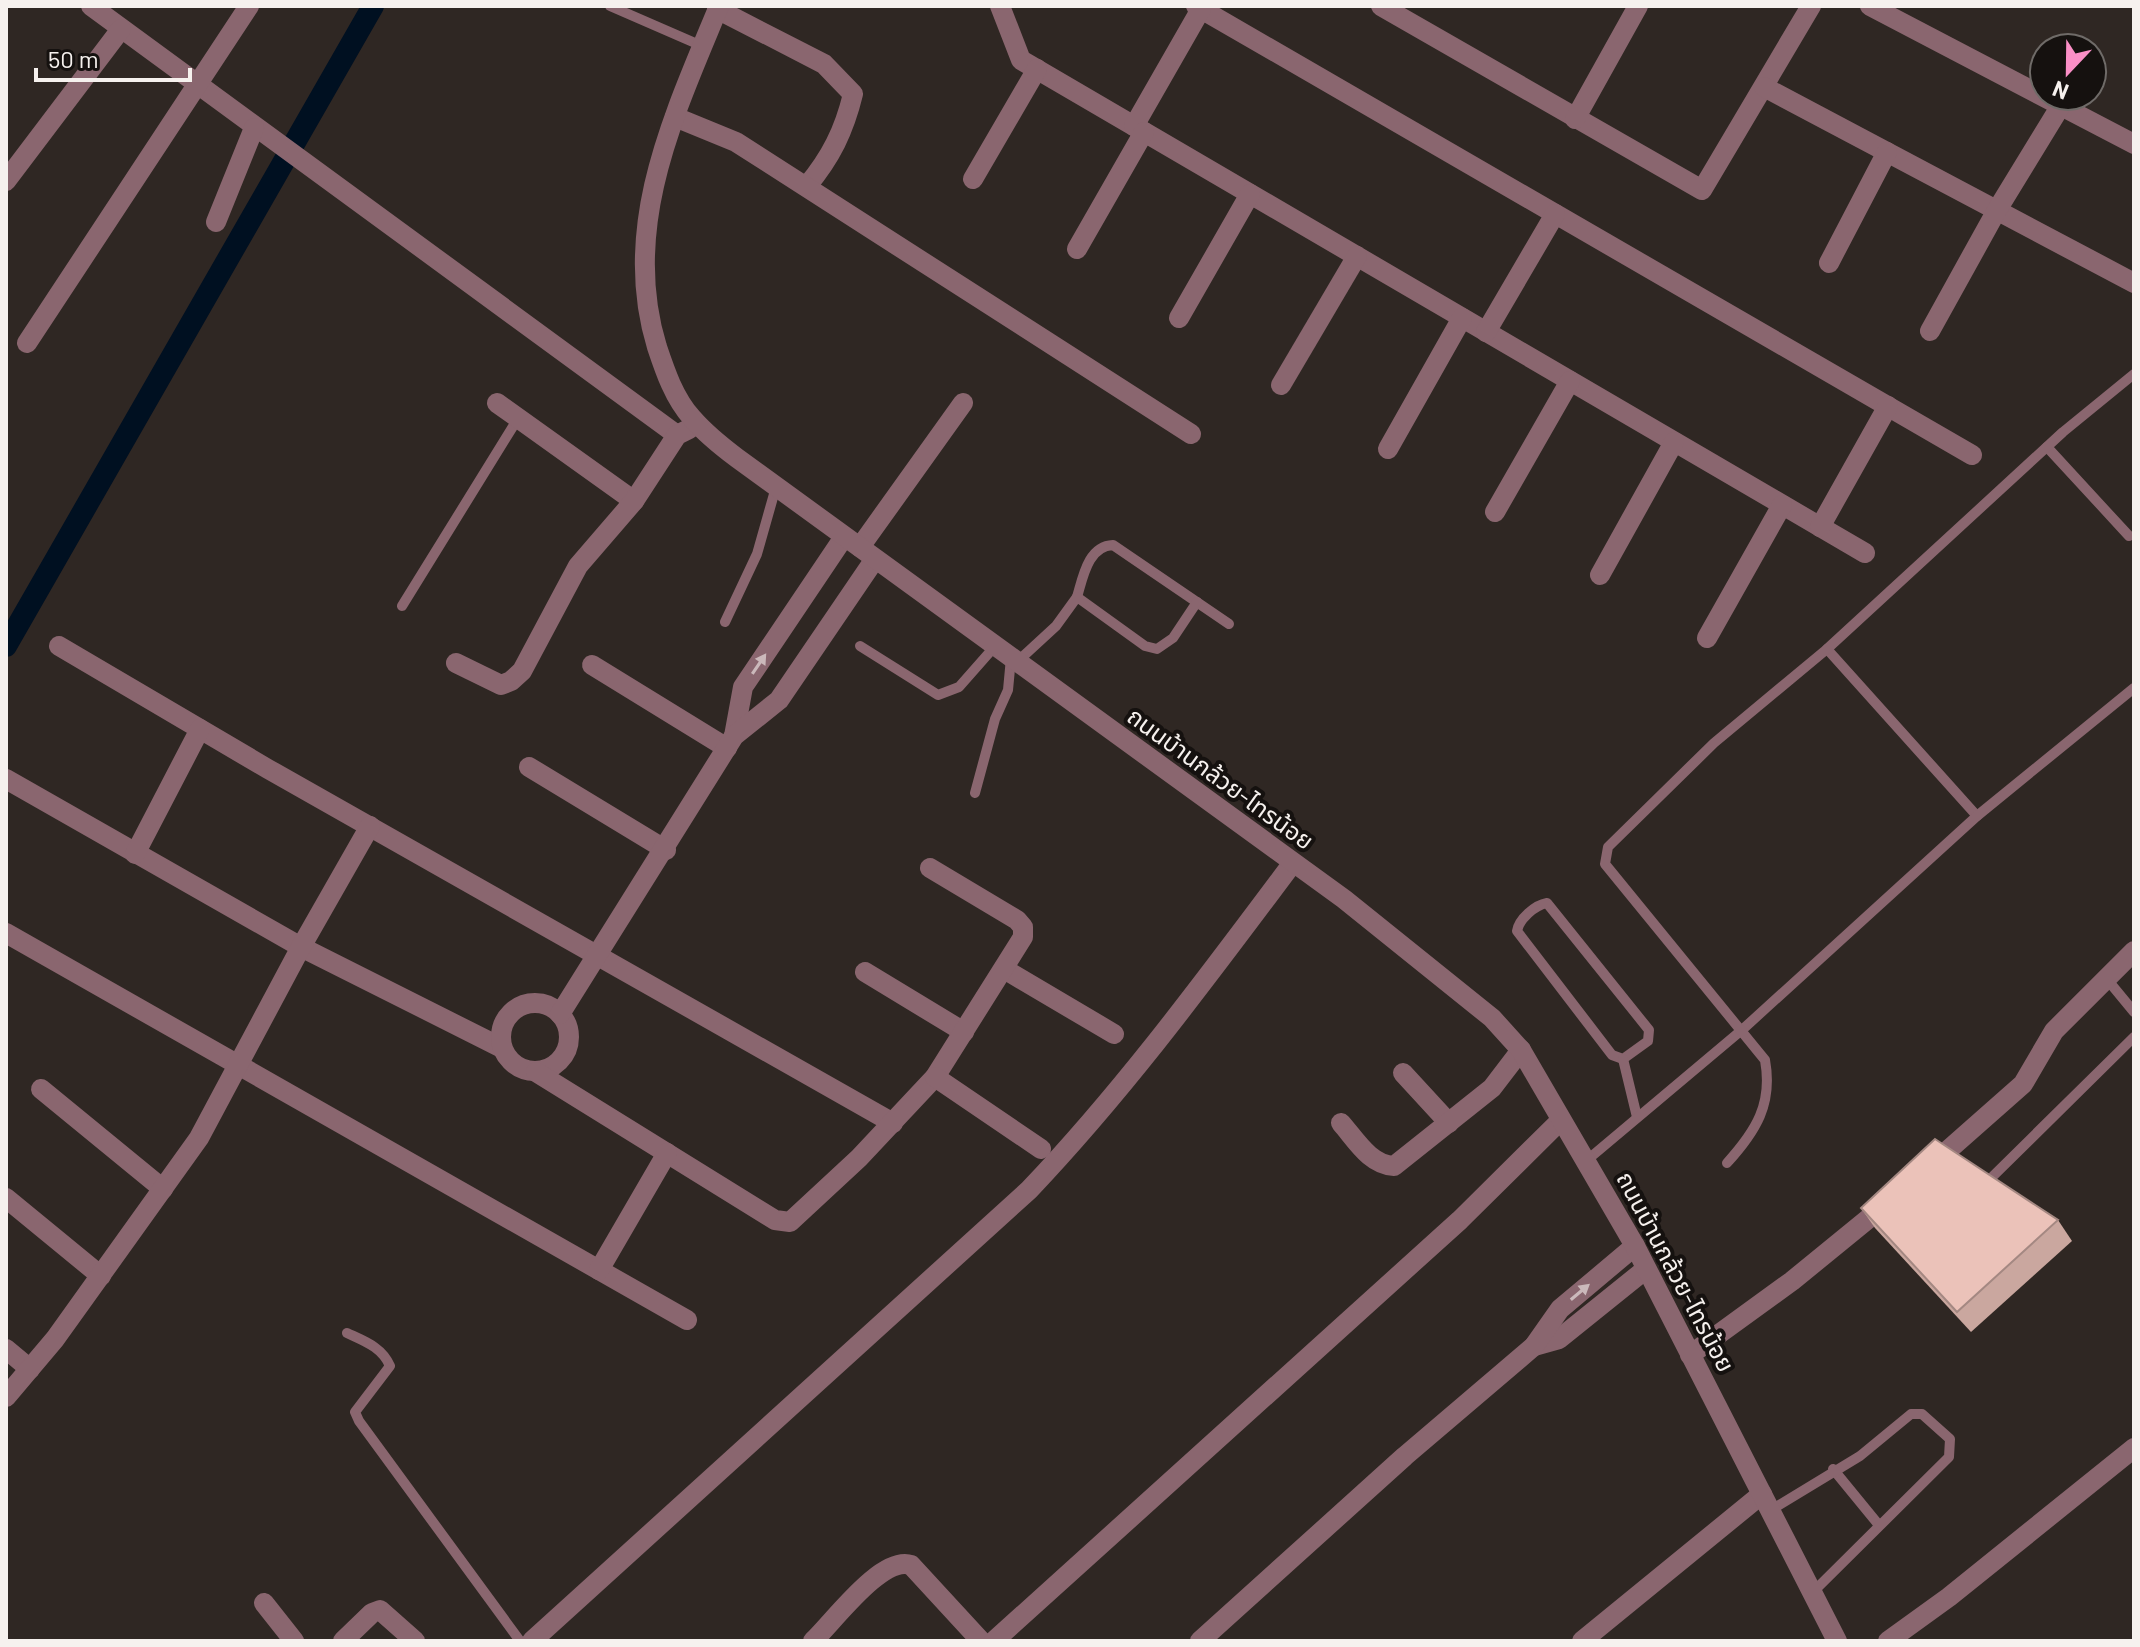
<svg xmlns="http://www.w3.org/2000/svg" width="2140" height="1647" viewBox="0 0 2140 1647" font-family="Barlow,'Noto Sans Thai',sans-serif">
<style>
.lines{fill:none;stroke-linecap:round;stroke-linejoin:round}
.canal{stroke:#001021;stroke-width:22}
.service{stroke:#8a666f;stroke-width:10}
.minor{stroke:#8a666f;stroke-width:20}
.tertiary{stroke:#8a666f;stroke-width:20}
.wall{fill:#caa79f}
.building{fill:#ebc2b9;stroke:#a48882;stroke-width:2}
.oneway{fill:#cbb9bb}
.labels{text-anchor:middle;stroke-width:8;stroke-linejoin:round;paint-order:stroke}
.street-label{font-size:24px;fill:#f6f1ee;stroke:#15110f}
</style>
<rect width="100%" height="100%" fill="#2f2723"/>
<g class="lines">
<path class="canal" d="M6,646L373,6"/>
<g class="service">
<path d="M610,6L702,46"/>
<path d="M2047,447L2129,536"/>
<path d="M1077,597C1083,577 1088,546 1113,545L1229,624"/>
<path d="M402,606L517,420"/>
<path d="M725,622L757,554L776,487"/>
<path d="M860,646L938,695L959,687L996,645"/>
<path d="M1827,649L1977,816"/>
<path d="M1018,661L1056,626L1077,597L1145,646L1157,649L1173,638L1197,602"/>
<path d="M975,793L995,719L1008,690L1011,658"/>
<path d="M1547,903L1649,1030L1648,1041L1623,1059L1612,1055L1517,931C1519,919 1535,905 1547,903Z"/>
<path d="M2106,978L2134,1012"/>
<path d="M1623,1059L1637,1117"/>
<path d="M1586,1161L1743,1029L1977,816L2134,688"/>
<path d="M1727,1163C1756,1131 1773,1104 1765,1060L1605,864L1608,847L1714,743L1827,649L2063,432L2134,374"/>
<path d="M1985,1184L2134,1037"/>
<path d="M347,1333C364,1341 382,1347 390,1366L355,1412L359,1421L520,1641"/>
<path d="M1833,1469L1878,1524"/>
<path d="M1771,1510L1860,1456L1911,1414H1922L1950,1439L1949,1457L1813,1592"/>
</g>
<g class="minor">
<path d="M91,6L677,435"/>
<path d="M1000,6L1021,60L1865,553"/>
<path d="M1196,6L1972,455"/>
<path d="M1381,6L1702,190L1811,6"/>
<path d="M1870,6L2134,144"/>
<path d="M717,9L824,64L853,94C844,131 831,157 807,186"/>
<path d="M1764,87L2134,283"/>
<path d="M675,117L736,142L1191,434"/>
<path d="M1575,119L1638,6"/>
<path d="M1134,126L1201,9"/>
<path d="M973,179L1037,69"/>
<path d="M6,181L121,29"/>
<path d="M216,222L254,128"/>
<path d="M1077,249L1144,132"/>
<path d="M1829,263L1887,152"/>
<path d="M1179,318L1250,194"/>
<path d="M1930,331L1997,210L2060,107"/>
<path d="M1486,332L1555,214"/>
<path d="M27,343L249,6"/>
<path d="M1281,385L1357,256"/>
<path d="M497,403L634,501"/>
<path d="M1388,449L1462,318"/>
<path d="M1495,512L1570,381"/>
<path d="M1820,527L1888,406"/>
<path d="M860,547L963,403"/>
<path d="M1600,575L1674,442"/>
<path d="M1707,638L1782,505"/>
<path d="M59,646L268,769L893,1123"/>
<path d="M456,663L501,685L511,681L522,671L578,566L634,501L677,435L689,429"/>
<path d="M592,665L727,748"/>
<path d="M734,736L743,687L844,537"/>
<path d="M529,767L666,850"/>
<path d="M6,779L301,947L502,1048"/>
<path d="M135,854L200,729"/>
<path d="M6,933L687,1320"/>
<path d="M1004,969L1114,1034"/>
<path d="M865,972L964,1032"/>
<circle cx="535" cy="1037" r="34"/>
<path d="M560,1014L734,736L779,700L875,559"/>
<path d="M536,1072L775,1220L790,1222L859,1158L935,1077L1023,937V927L1017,920L930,868"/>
<path d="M1403,1073L1449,1123"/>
<path d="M935,1077L1041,1149"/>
<path d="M41,1089L163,1189"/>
<path d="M1341,1123C1356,1140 1370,1165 1394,1166L1492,1088L1521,1050"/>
<path d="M1929,1167L2023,1084L2054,1031L2134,951"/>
<path d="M6,1198L101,1276"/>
<path d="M599,1270L667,1153"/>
<path d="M1534,1346L1559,1339L1646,1269"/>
<path d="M6,1349L30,1369"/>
<path d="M1690,1355L1792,1281L1890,1201"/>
<path d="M6,1397L55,1339L199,1138L301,947L370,826"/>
<path d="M264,1603L294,1641"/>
<path d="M343,1641L372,1613L380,1610L415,1641"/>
<path d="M532,1641L1029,1190C1125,1089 1208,976 1292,864"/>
<path d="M813,1641C834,1621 882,1555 911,1565L981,1641"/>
<path d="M994,1641L1460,1220L1561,1120"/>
<path d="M1200,1641L1405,1456L1534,1346L1560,1309L1635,1246"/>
<path d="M1582,1641L1762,1494"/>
<path d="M1888,1641L1949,1597L2134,1448"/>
</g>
<path class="tertiary" d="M719,6C674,115 620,227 657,347C665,371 674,398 692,418C705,433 721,446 737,458L1344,899L1492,1018L1521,1050L1635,1246L1837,1641"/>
</g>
<path class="wall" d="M1861,1208L2058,1220L2072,1241L1971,1332L1875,1228Z"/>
<path class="building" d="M1935,1139L2058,1220L1957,1312L1861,1208Z"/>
<defs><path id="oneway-solid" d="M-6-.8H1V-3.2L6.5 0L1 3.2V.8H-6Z" transform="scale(2)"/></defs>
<g class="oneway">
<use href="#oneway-solid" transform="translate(759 664) rotate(-56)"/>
<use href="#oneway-solid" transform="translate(1580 1292) rotate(-40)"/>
</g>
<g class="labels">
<g class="street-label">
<text transform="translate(1220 779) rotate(36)" y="8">ถนนบ้านกล้วย-ไทรน้อย</text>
<text transform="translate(1675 1272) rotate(62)" y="8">ถนนบ้านกล้วย-ไทรน้อย</text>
</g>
</g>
<rect width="2140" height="1647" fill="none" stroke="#f6f1ee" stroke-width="16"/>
<g transform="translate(2068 72) rotate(202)"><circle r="38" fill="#15110f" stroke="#6f6b68" stroke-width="2"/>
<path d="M0-6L14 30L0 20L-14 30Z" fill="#fa8fc6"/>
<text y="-12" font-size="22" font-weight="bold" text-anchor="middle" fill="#f6f1ee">N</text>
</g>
<path d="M36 68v12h154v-12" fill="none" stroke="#f6f1ee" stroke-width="4"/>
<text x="48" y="68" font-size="24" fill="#f6f1ee" stroke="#15110f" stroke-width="6" paint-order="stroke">50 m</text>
</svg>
